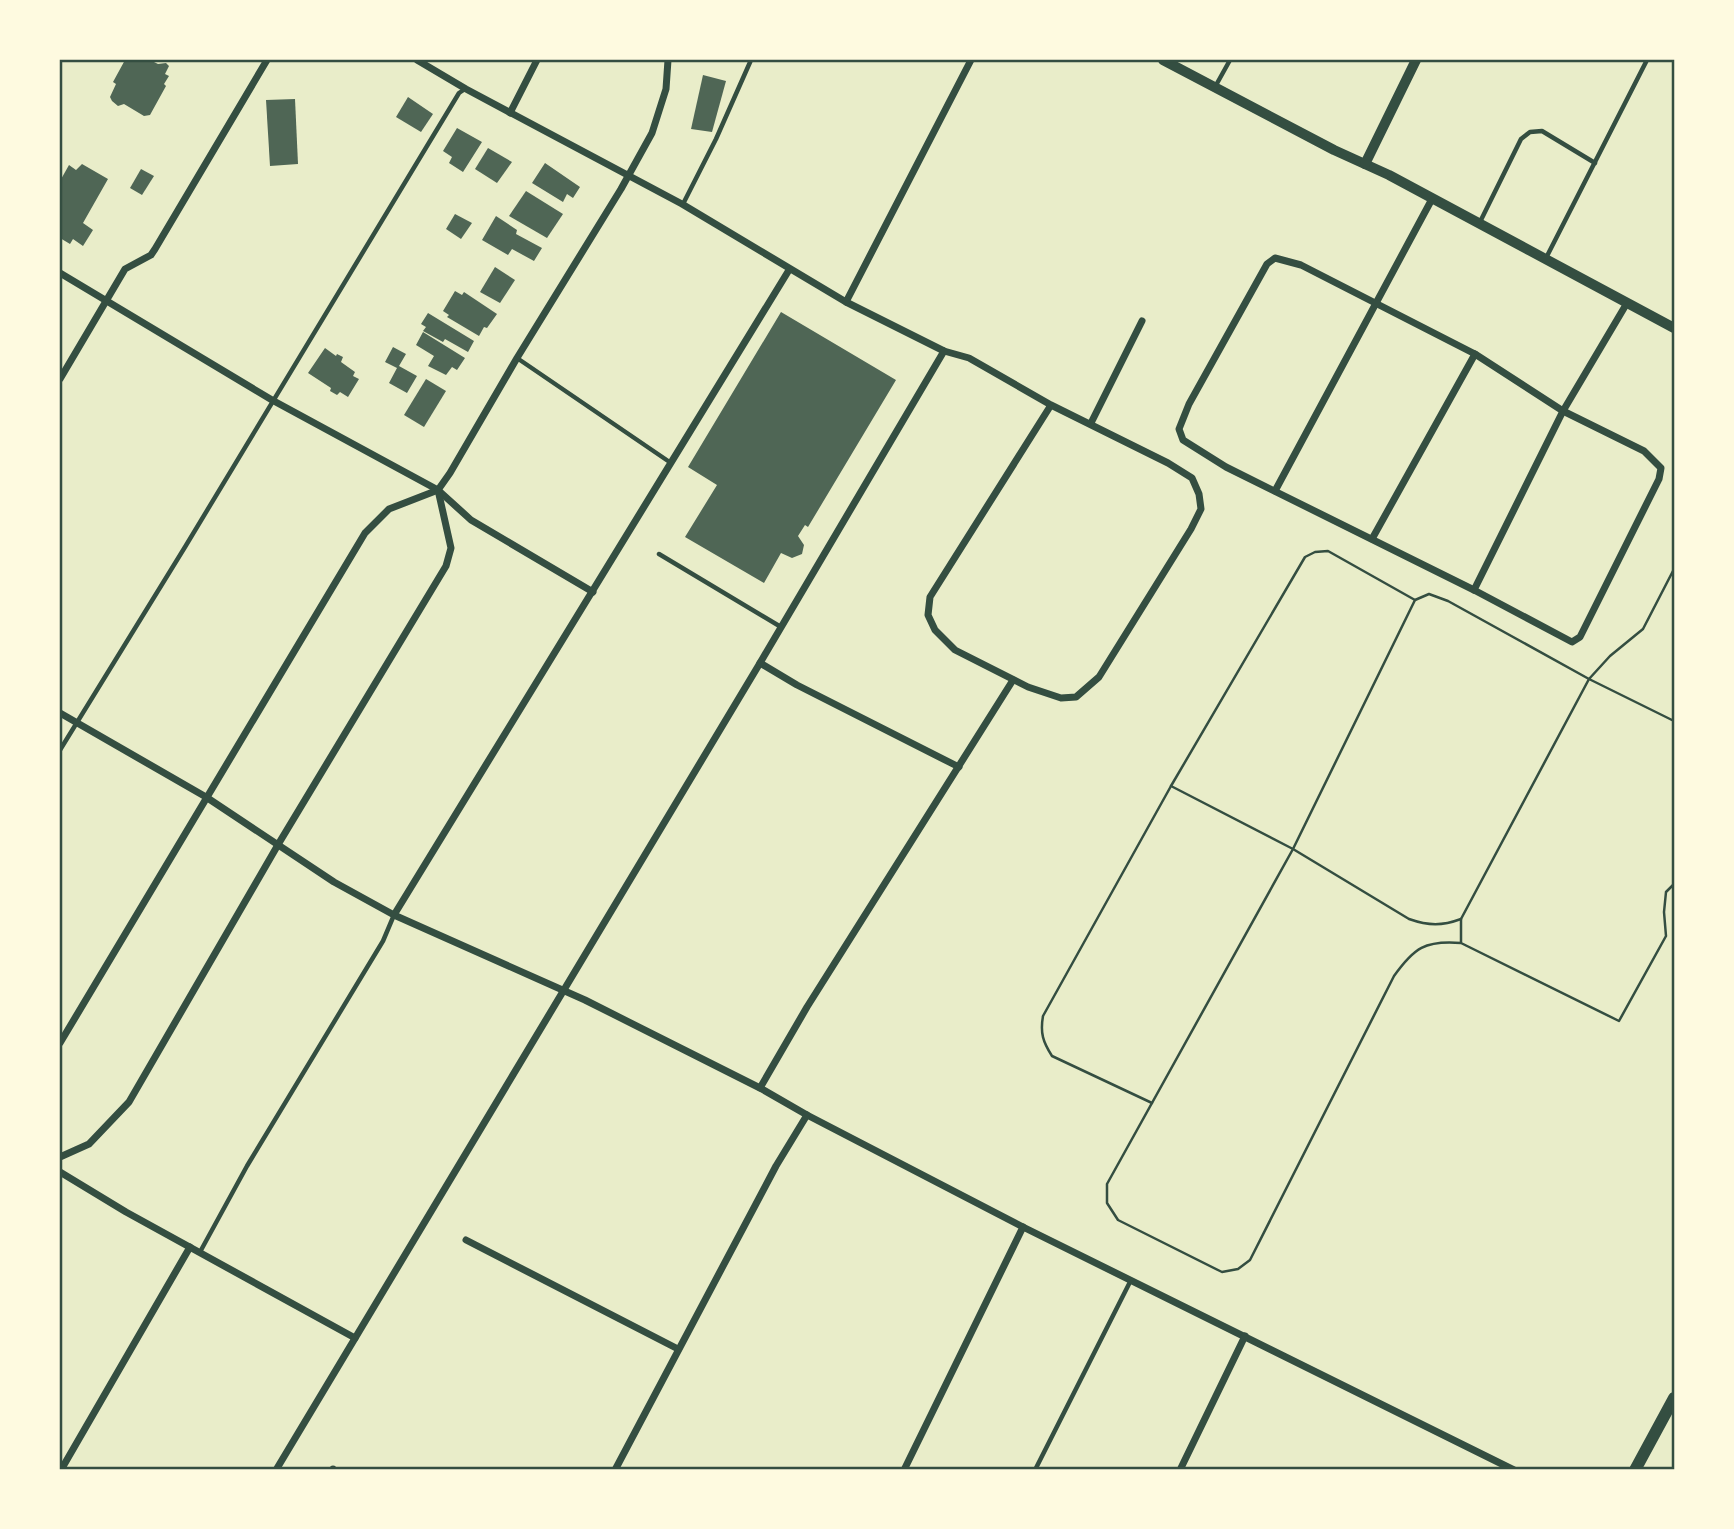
<svg xmlns="http://www.w3.org/2000/svg" width="1734" height="1529" viewBox="0 0 1734 1529" font-family="Commissioner,sans-serif">
<style>
.building{fill:#4f6655}
.lines{fill:none;stroke-linecap:round;stroke-linejoin:round}
.path{stroke:#344e41;stroke-width:2.5}
.service{stroke:#344e41;stroke-width:4.5}
.minor{stroke:#344e41;stroke-width:7}
.tertiary{stroke:#344e41;stroke-width:10}
.secondary{stroke:#344e41;stroke-width:12}
.neatline{fill:none;stroke:#344e41;stroke-width:2.5}
</style>
<rect width="100%" height="100%" fill="#e9edc9"/>
<g class="building">
<path d="M125,60H150L158,64L166,63L169,66L165,74L169,76L164,84L166,86L150,115L144,116L124,104L118,106L112,101L110,97L116,84L113,82Z"/>
<path d="M703,75L726,81L712,132L691,129Z"/>
<path d="M408,97L433,114L421,132L396,117Z"/>
<path d="M295,99L298,164L270,166L266,100Z"/>
<path d="M457,128L482,142L463,172L449,163L452,157L443,151Z"/>
<path d="M488,148L512,162L497,183L475,169Z"/>
<path d="M545,163L580,187L573,198L567,194L563,202L532,183Z"/>
<path d="M82,164L108,179L83,223L93,230L83,246L73,239L70,244L60,238V181L69,165L76,170Z"/>
<path d="M141,169L154,176L142,195L130,188Z"/>
<path d="M526,191L563,214L547,238L509,216Z"/>
<path d="M455,214L472,223L461,239L446,229Z"/>
<path d="M496,216L517,230L516,234L542,248L534,261L512,249L508,255L482,240Z"/>
<path d="M495,267L515,280L500,303L480,292Z"/>
<path d="M455,291L462,295L464,292L497,314L487,328L484,327L479,336L447,317L449,315L443,311Z"/>
<path d="M781,312L896,380L808,527L805,525L798,536L804,545L802,554L792,558L781,553L764,583L685,537L717,485L688,467Z"/>
<path d="M428,313L474,341L468,352L445,339L443,342L423,331L426,327L421,324Z"/>
<path d="M423,332L465,358L457,370L452,367L446,375L428,366L434,356L416,345Z"/>
<path d="M393,347L406,354L399,366L417,376L407,393L389,383L397,368L385,362Z"/>
<path d="M325,348L336,356L337,354L343,357L341,362L355,372L353,376L359,379L348,397L340,392L337,395L330,391L331,388L308,373Z"/>
<path d="M426,379L446,391L424,427L404,415Z"/>
</g>
<g class="lines">
<g class="path">
<path d="M1674,569L1643,629L1610,656L1589,679L1674,721"/>
<path d="M1415,600L1328,551L1315,552L1305,557L1171,786L1293,849L1409,919C1429,926 1442,926 1461,919"/>
<path d="M1461,943V919L1589,679L1448,601L1429,594L1415,600L1293,849L1107,1184V1203L1118,1220L1222,1272L1238,1269L1250,1260L1394,976C1414,948 1425,940 1461,943L1619,1021L1666,936L1664,912L1666,892L1674,884"/>
<path d="M1152,1103L1052,1056C1043,1042 1040,1033 1043,1016L1171,786"/>
</g>
<g class="service">
<path d="M1215,87L1230,60"/>
<path d="M683,204L716,139L751,60"/>
<path d="M1480,222L1521,139L1530,132L1542,131L1595,163"/>
<path d="M1546,258L1647,60"/>
<path d="M517,358L671,463"/>
<path d="M659,554L781,627"/>
<path d="M60,750L185,547L459,93L465,89"/>
<path d="M200,1252L247,1166L383,941L394,915"/>
<path d="M1035,1470L1131,1280"/>
</g>
<g class="minor">
<path d="M417,60L466,89L682,204L846,302L944,351L969,358L1051,405L1168,463L1192,478L1199,494L1201,509L1191,529L1099,677L1076,697L1061,698L1028,687L955,650L935,630L928,615L930,597L1051,405"/>
<path d="M510,113L537,60"/>
<path d="M1275,258L1301,265L1475,354L1563,411L1644,451L1661,468L1659,479L1580,637L1572,642L1474,590L1226,467L1183,440L1179,429L1189,404L1267,264Z"/>
<path d="M60,273L272,400L438,490L471,520L593,592"/>
<path d="M846,302L971,60"/>
<path d="M60,379L125,269L151,255L155,249L267,60"/>
<path d="M1091,423L1142,321"/>
<path d="M438,490L450,473L517,358L621,189L652,133L666,89L668,60"/>
<path d="M1275,491L1432,199"/>
<path d="M1372,539L1475,354"/>
<path d="M1474,590L1563,411L1627,303"/>
<path d="M760,663L797,685L959,767"/>
<path d="M60,713L206,797L334,882L394,915L585,1000L760,1088L807,1115L1023,1227L1514,1470"/>
<path d="M394,915L789,270"/>
<path d="M60,1043L365,533L389,509L438,490"/>
<path d="M760,1088L807,1007L1013,680"/>
<path d="M60,1157L89,1144L129,1102L279,843L446,566L451,548L438,490"/>
<path d="M60,1172L126,1212L355,1338"/>
<path d="M466,1240L678,1349"/>
<path d="M333,1469V1470"/>
<path d="M61,1470L190,1247"/>
<path d="M276,1470L760,663L944,351"/>
<path d="M615,1470L776,1166L807,1115"/>
<path d="M904,1470L1023,1227"/>
<path d="M1180,1470L1245,1336"/>
</g>
<g class="tertiary">
<path d="M1163,60L1334,150L1389,175L1674,328"/>
<path d="M1365,164L1416,60"/>
</g>
<path class="secondary" d="M1635,1470L1674,1398"/>
</g>
<rect width="1734" height="1529" fill="none" stroke="#fefae0" stroke-width="122"/>
<rect x="61" y="61" width="1612" height="1407" class="neatline"/>
</svg>
